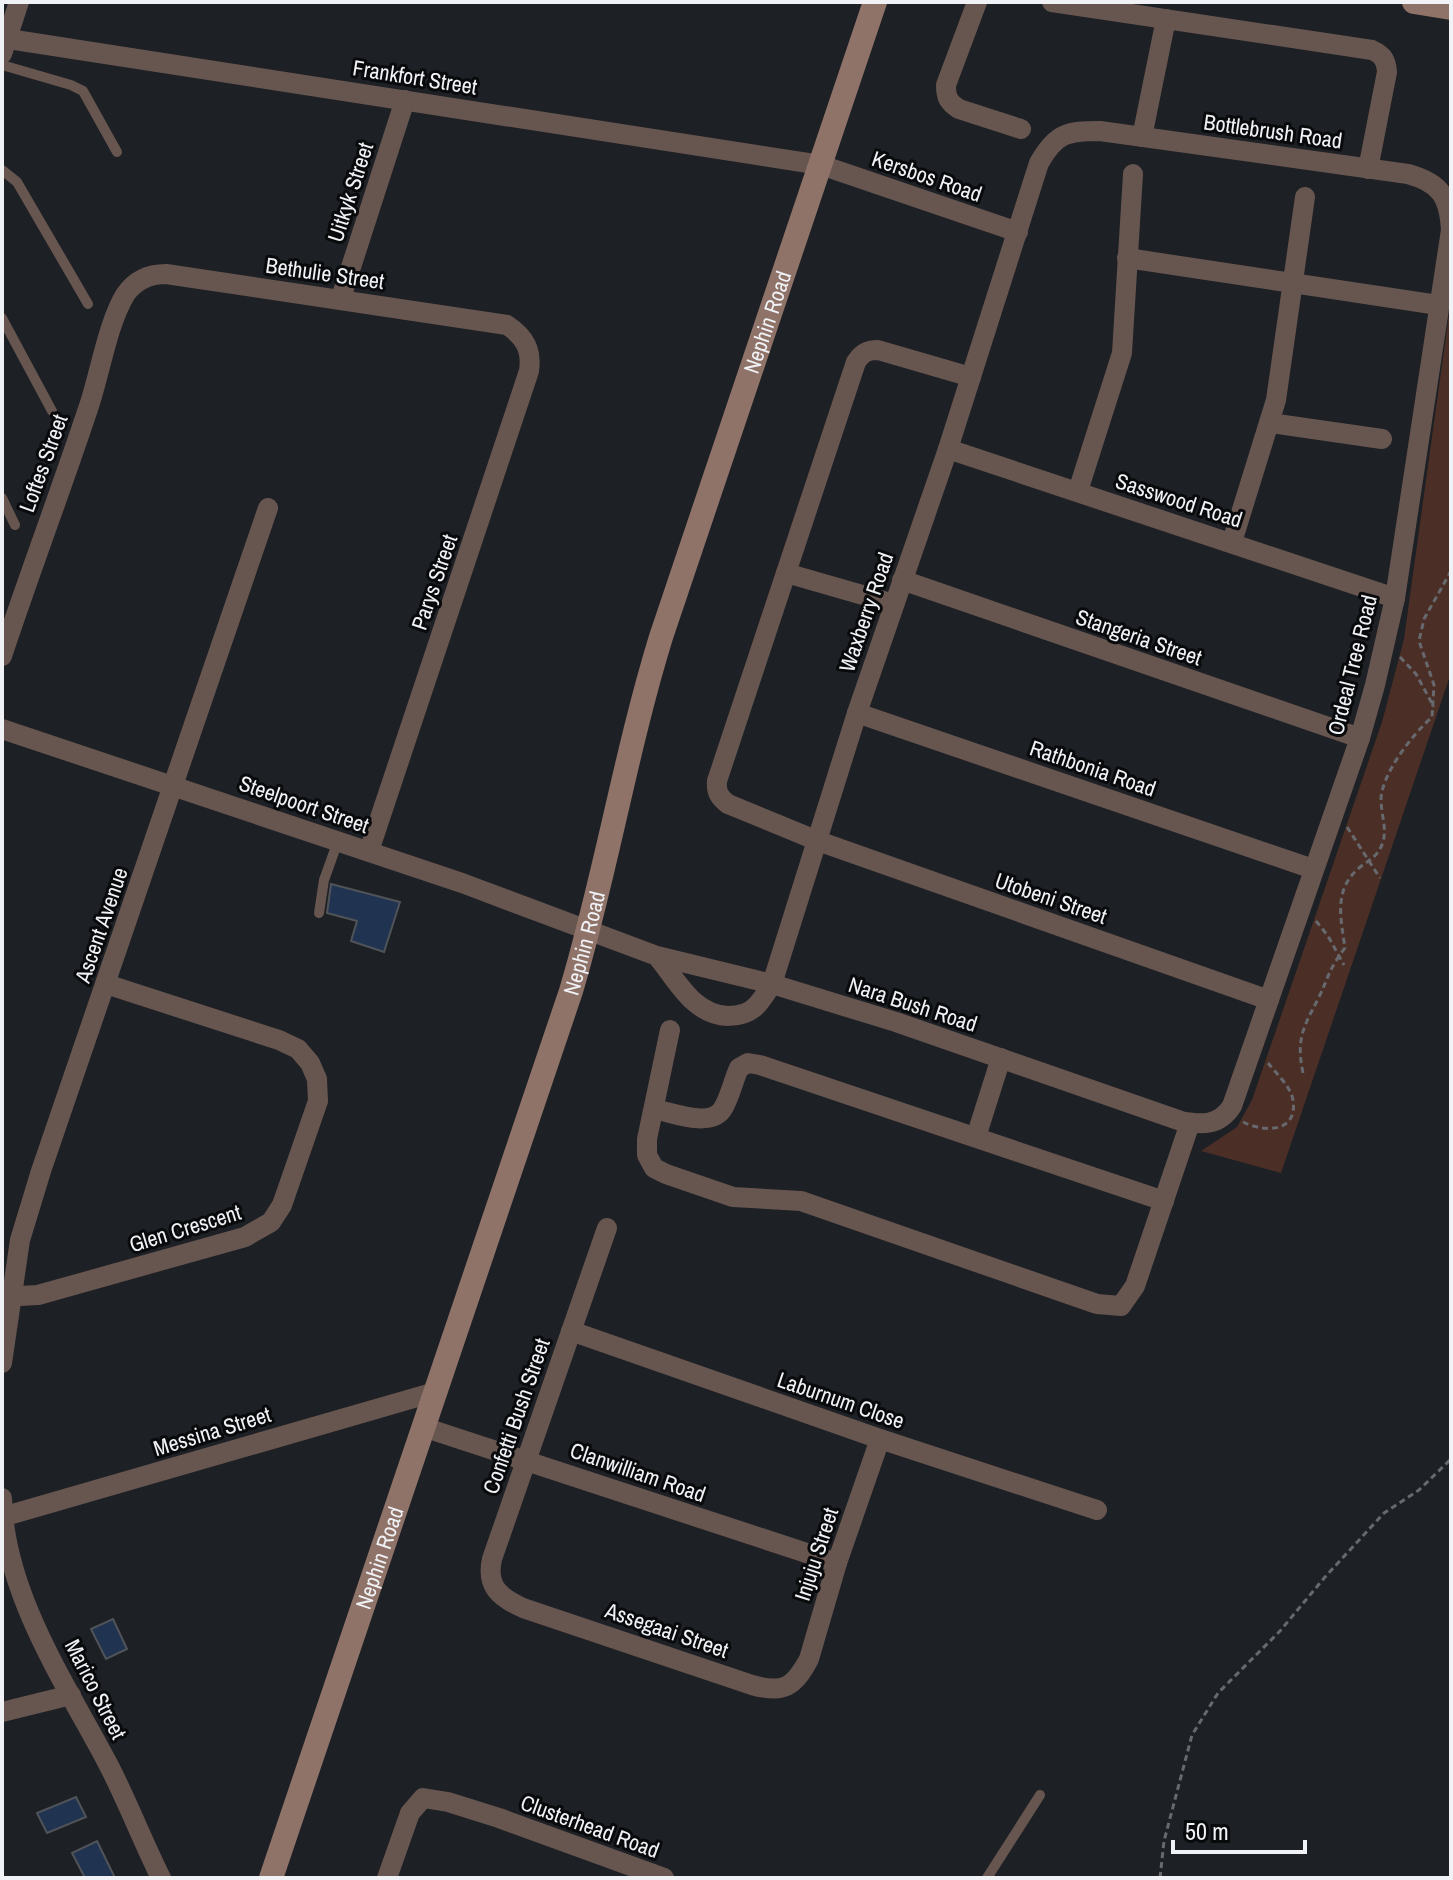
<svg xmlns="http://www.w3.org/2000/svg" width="1453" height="1880" viewBox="0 0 1453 1880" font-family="'Archivo Narrow',sans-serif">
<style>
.green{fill:#4b2f26}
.building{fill:#203451;stroke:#505358;stroke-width:2}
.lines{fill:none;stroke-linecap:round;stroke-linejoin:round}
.path{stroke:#67696e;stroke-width:3;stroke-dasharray:6 4;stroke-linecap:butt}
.lane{stroke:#67554f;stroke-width:10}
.street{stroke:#67554f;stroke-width:20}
.secondary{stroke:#8f7369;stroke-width:24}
.labels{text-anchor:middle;stroke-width:6;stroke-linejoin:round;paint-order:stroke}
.street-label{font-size:22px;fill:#f0f2f6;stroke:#090a0c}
</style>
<rect width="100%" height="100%" fill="#1d2025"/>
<path class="green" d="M1451,300V673L1281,1173L1201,1151L1237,1127L1252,1100L1382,722L1404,639Z"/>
<g class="building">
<path d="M331,884L400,902L384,952L351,941L357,921L327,913Z"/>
<path d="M113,1619L127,1649L106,1659L91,1629Z"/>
<path d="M76,1797L86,1817L47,1833L37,1813Z"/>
<path d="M97,1841L115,1878H85L72,1853Z"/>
</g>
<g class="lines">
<g class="path">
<path d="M1400,657L1416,674L1434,707"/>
<path d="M1347,827L1380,878"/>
<path d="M1316,921L1328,936L1344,965"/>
<path d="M1303,1073C1296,1039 1303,1028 1318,999C1328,979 1329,968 1345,948C1341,919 1333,890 1359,868C1370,859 1378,857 1383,842C1387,828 1381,814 1381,799C1382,773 1413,734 1432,717L1434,685L1419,641L1424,619L1451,571"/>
<path d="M1243,1122C1263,1132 1298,1134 1293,1100C1291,1087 1276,1073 1268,1063"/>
<path d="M1160,1878L1164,1841L1192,1735L1218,1693L1280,1631L1325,1577L1384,1513L1419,1490L1451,1459"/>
</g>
<g class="lane">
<path d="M2,65L71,85L83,91L117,152"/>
<path d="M2,170L17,182L88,304"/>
<path d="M2,318L52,411"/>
<path d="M2,498L15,525"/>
<path d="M319,913L324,880L338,841"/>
<path d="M987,1878L1040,1795"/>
</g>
<g class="street">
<path d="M977,2L946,85C946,97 948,102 959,109L1021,129"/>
<path d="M1052,2L1372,50C1383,55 1386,60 1387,72L1368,169"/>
<path d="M2,38L821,165L1018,232"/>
<path d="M2,54L19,2"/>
<path d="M1142,137L1166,19"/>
<path d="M1127,258L1438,305"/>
<path d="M341,298L405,100"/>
<path d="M971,377L878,350C867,350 862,353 856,362L717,781C716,792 719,797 728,804L818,841L1269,1000"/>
<path d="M1270,423L1382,439"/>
<path d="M948,449L1395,598"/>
<path d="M1078,491L1122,353L1133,174"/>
<path d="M1232,542L1276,400L1305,197"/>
<path d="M786,573L894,604"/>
<path d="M902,580L1360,738"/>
<path d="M2,656C30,572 61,490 89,406C100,373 108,323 125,295C135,280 149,274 166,274L507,325C525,337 532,350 529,371L369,851"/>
<path d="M857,713L1313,869"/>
<path d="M2,729L462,883L657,956L772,984L896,1022L1181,1121C1202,1125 1219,1126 1232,1106L1360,738L1375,685L1395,598L1451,230C1449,197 1441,183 1408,174L1100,131C1067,131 1056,133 1039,163L948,449L857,713L772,984C767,991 763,999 757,1005C750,1013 738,1016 728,1016C693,1015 677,980 657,956"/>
<path d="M670,1030L647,1139V1155L654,1168L666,1174L733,1197L801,1201L1097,1304L1121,1306L1135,1286L1190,1123"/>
<path d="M654,1109C671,1112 709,1128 722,1110C730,1098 733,1081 739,1068L748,1063L760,1065L1164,1201"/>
<path d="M976,1137L1001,1058"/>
<path d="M607,1228L492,1559C486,1586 499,1597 523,1608L752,1685C784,1694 794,1687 809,1659L837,1563L880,1439"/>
<path d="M2,1291L20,1296L38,1295L245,1237L271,1222L282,1205L318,1101L317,1079L310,1063L298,1049L279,1040L106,984"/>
<path d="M571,1331L880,1439L1097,1510"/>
<path d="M2,1363L20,1240L41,1171L268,508"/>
<path d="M423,1427L837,1563"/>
<path d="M2,1498C4,1592 64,1681 107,1762C127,1800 142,1840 161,1878"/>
<path d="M2,1517L435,1392"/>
<path d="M2,1712L71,1695"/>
<path d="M387,1878L410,1813L423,1798L448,1802L499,1818L664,1878"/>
</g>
<g class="secondary">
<path d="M1414,2L1451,8"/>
<path id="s1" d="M271,1878L571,991C606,874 625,754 661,637L875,2"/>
</g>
</g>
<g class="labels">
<g class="street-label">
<text transform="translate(415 77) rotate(9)" y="8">Frankfort Street</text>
<text transform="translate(1273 131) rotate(8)" y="8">Bottlebrush Road</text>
<text transform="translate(927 176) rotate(19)" y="8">Kersbos Road</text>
<text transform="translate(350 192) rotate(-72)" y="8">Uitkyk Street</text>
<text transform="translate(325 273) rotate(8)" y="8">Bethulie Street</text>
<text dy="8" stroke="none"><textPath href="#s1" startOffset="1634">Nephin Road</textPath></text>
<text transform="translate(43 463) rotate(-70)" y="8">Loftes Street</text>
<text transform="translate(1179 500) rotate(18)" y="8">Sasswood Road</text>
<text transform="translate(434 582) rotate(-71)" y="8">Parys Street</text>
<text transform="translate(866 612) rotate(-71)" y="8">Waxberry Road</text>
<text transform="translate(1139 637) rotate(19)" y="8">Stangeria Street</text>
<text transform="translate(1352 665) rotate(-76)" y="8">Ordeal Tree Road</text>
<text transform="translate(1093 768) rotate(19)" y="8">Rathbonia Road</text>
<text transform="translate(304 804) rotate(19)" y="8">Steelpoort Street</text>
<text transform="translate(1051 898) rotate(19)" y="8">Utobeni Street</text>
<text transform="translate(101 925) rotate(-71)" y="8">Ascent Avenue</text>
<text dy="8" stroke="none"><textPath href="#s1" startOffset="986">Nephin Road</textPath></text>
<text transform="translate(913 1004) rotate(18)" y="8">Nara Bush Road</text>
<text transform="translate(185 1228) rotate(-17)" y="8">Glen Crescent</text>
<text transform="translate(841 1400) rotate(19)" y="8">Laburnum Close</text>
<text transform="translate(516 1416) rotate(-71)" y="8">Confetti Bush Street</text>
<text transform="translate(212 1431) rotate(-17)" y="8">Messina Street</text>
<text transform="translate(638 1472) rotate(19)" y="8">Clanwilliam Road</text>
<text transform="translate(816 1554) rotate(-72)" y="8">Injuju Street</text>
<text dy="8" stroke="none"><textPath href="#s1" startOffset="338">Nephin Road</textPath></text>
<text transform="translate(667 1630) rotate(19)" y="8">Assegaai Street</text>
<text transform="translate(96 1689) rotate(63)" y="8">Marico Street</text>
<text transform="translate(590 1826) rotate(20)" y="8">Clusterhead Road</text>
</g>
</g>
<rect width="1453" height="1880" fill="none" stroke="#f0f2f6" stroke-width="8"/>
<path d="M1173 1840v12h132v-12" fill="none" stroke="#f0f2f6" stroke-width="4"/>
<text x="1185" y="1840" font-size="24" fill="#f0f2f6" stroke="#090a0c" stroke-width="6" paint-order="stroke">50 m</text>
</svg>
